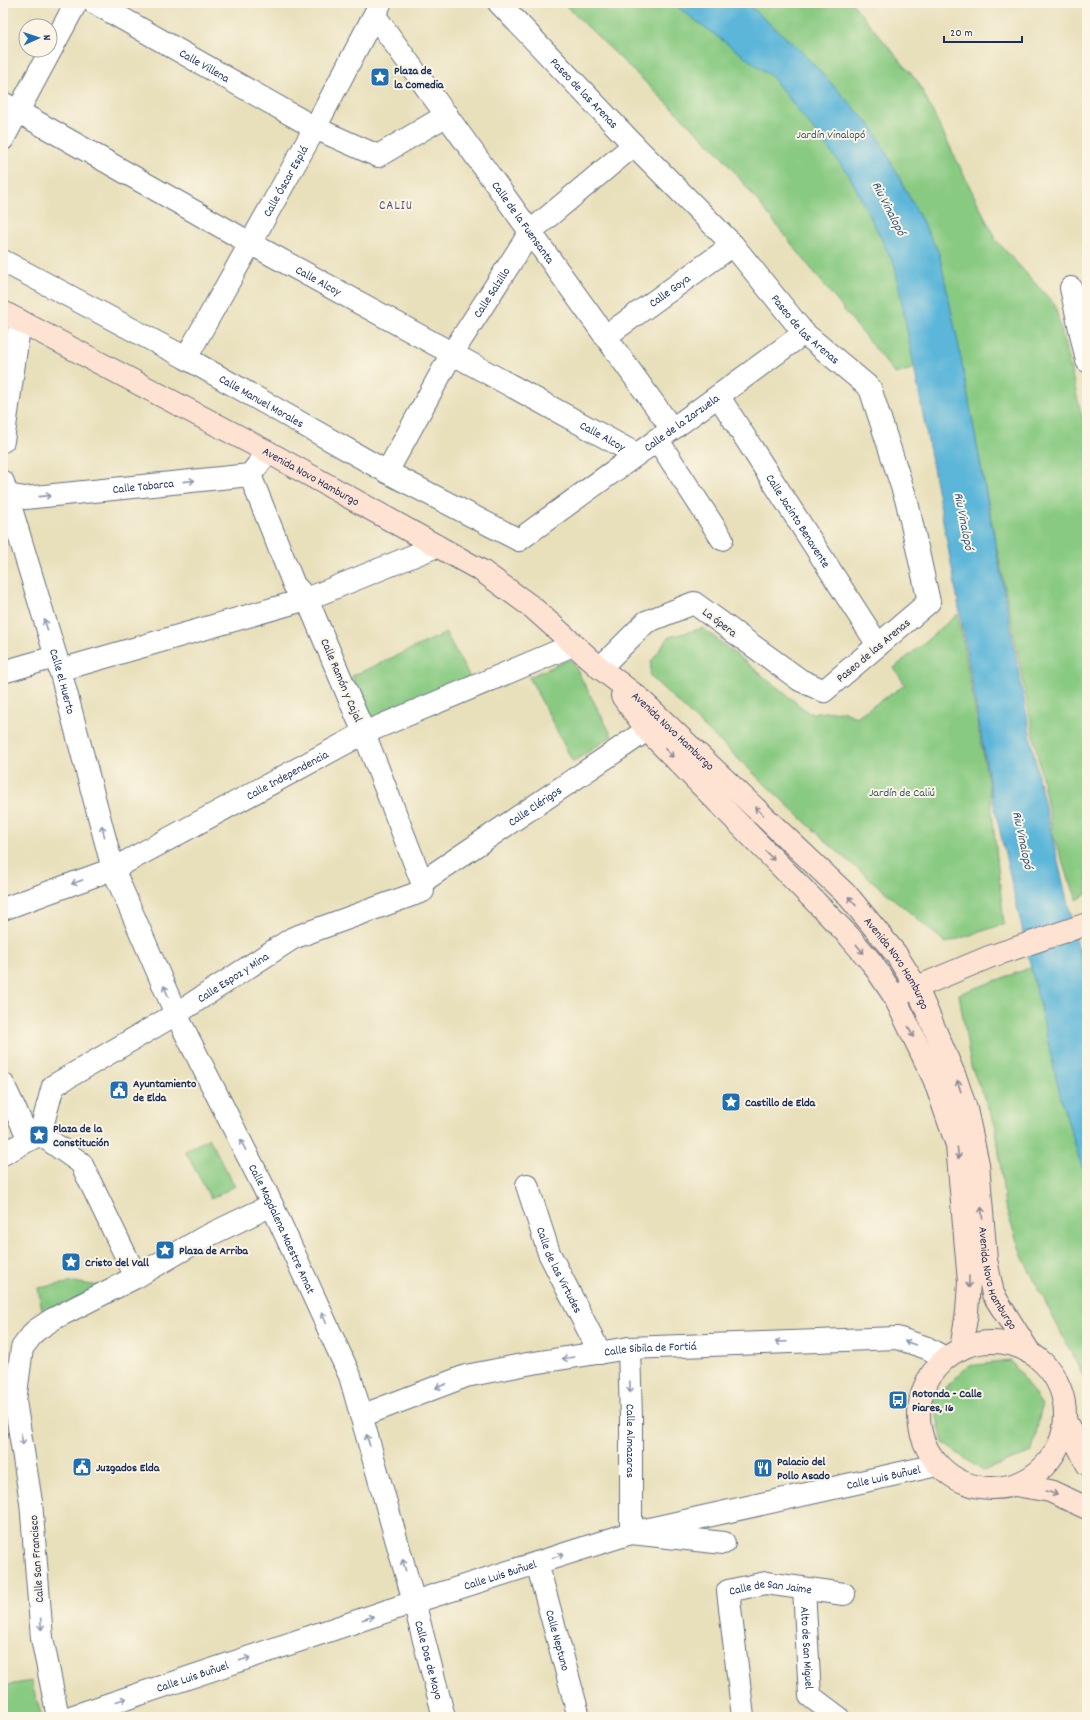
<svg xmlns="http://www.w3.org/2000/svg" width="1090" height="1720" viewBox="0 0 1090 1720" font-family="Dekko,sans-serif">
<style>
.green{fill:#89ca82;stroke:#527c70}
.water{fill:#5bb6d9;stroke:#3b729c}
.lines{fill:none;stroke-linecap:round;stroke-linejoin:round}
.street-casing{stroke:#636d7f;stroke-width:24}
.secondary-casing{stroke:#636d7f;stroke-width:24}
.street{stroke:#fff;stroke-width:22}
.secondary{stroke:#fee3d2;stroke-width:22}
.oneway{stroke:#8d97ae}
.oneway2{stroke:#8c8998}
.labels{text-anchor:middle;stroke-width:4;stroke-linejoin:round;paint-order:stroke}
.street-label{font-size:12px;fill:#1b2f5e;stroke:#fcf5e5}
.poi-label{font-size:12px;font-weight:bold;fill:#1b2f5e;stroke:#fcf5e5;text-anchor:start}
.park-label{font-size:12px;fill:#365667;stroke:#fcf5e5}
.neighbourhood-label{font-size:13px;letter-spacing:1px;fill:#5a537d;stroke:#fcf5e5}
.water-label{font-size:13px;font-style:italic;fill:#2e5883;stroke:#fcf5e5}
</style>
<rect width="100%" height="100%" fill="#fcf5e5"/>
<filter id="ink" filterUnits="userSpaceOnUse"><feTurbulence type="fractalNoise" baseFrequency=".025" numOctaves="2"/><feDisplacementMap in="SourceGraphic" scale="8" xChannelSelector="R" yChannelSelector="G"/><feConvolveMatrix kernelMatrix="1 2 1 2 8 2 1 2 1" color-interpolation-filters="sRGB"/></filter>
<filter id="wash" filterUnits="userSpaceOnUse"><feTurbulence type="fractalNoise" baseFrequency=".012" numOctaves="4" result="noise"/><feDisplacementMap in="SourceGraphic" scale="16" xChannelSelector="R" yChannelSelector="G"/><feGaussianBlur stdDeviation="0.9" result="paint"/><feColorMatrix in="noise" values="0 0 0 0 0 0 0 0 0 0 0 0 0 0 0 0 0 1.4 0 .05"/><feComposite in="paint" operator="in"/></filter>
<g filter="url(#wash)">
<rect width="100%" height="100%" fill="#e8e0bb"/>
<g class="green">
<path d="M563,3H852L918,82L996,240L1055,305L1087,438V894L1077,900L1054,839L959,355L895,374L721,155Z"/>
<path d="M958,614L990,793L1004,924L946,943L832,847L650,676L651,662L669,637L703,628L809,713L842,711L856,717L905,685L894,668Z"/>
<path d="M446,633L470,678L370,720L352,676Z"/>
<path d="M571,659L612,736L573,762L529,677Z"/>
<path d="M1087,947V1384L1022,1256L1005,1206L996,1127L971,1066L959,994Z"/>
<path d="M209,1138L235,1186L211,1199L185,1151Z"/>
<path d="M74,1282L99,1286L43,1316L38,1288Z"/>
<path d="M1011,1361L1042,1405L1032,1452L983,1471L943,1443L933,1400L968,1366Z"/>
<path d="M31,1681L42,1717H3V1686Z"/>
</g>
<path class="water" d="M672,3H746L799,49L873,128L939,253L958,342L1039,781L1087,985V1183L1062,1103L991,792L954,579L895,266L849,175L772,77Z"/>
</g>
<g filter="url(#ink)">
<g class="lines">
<defs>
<g id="street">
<path id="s1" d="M95,3L315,128L378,156L447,115"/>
<path id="s2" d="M499,3L634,145L733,245L804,333L870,388L907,502L929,602L824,691L800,680L694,603L646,622L600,668"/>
<path id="s3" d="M375,16L672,429"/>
<path id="s4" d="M3,103L250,243L636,454"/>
<path d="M3,139L76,3"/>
<path id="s5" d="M3,261L186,358L387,472L519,540C614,470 710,403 804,333"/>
<path d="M1071,288L1087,361"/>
<path id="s6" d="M606,336L733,245"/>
<path id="s7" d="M186,358L315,128L380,4"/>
<path id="s8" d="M719,397L878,645"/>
<path d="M657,439L722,539"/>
<path d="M3,441L20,321"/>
<path id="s9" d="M387,472L451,355L531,231L634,145"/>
<path id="s10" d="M3,482L60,670L113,869L176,1014L266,1192L350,1376L414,1602L444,1717"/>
<path id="s11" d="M7,495L25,498L250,475L268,452"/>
<path d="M60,670L307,599L437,546"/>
<path d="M3,672L55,657"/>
<path id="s12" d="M422,882L647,730"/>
<path id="s13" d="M3,909L113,869L364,733L573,645"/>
<path d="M3,1084L29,1139"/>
<path d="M40,1134L81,1163L136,1277"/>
<path id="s14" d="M3,1154L40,1134L53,1086L176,1014L293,938L423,891L422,882L364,733L307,599L294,585L250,475"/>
<path id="s15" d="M527,1185L549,1253L600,1353"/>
<path id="s16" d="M629,1348L631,1418V1533L724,1543"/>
<path id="s17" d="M361,1416L466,1376L527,1364L629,1348L897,1338L927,1348L945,1358"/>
<path id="s18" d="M537,1563L579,1717"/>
<path id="s19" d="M804,1589L810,1696L838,1717"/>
<path d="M58,1717L42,1638L31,1502L15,1401L22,1348L35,1331L53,1319L136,1277L203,1238L272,1205"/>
<path id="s20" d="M71,1717L414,1602L631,1533L937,1465"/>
<path id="s21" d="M743,1717L728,1591L766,1583L844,1594"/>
</g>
<g id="secondary">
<path id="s22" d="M3,312L268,452L482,571L532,607L600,668L639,698L849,897L896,954L917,988L956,1079L966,1109L978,1164L986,1260L993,1294L1030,1353"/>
<path d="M622,696L647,730L848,935L872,963L894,996L934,1079L957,1145L969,1282L967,1312L961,1349"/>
<path d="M903,993L989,957L1087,924"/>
<circle cx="992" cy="1415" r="73"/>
<path d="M1065,1420L1087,1464"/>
<path d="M1015,1485L1050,1491L1087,1508"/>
</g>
</defs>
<use href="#street" class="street-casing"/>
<use href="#secondary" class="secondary-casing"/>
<use href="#street" class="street"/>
<use href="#secondary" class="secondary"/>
</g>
<defs><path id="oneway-shaft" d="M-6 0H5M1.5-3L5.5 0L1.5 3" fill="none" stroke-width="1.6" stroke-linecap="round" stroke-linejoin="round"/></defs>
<g class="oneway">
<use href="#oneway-shaft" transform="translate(189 481) rotate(-6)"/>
<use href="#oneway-shaft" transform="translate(45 496) rotate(-6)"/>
<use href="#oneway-shaft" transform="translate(46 625) rotate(-107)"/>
<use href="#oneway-shaft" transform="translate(103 831) rotate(-105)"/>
<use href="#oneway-shaft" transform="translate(77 882) rotate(160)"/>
<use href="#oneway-shaft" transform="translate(166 991) rotate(-113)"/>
<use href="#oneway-shaft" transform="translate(243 1145) rotate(-117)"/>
<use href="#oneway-shaft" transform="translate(324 1318) rotate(-114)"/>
<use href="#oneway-shaft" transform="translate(781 1342) rotate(178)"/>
<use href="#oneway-shaft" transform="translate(910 1343) rotate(-161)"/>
<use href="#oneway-shaft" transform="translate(568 1358) rotate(171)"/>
<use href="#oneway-shaft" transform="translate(441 1386) rotate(159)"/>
<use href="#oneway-shaft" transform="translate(630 1387) rotate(88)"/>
<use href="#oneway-shaft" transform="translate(22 1439) rotate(81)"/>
<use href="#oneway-shaft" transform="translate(368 1440) rotate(-106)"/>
<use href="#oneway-shaft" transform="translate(558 1556) rotate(-18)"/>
<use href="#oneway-shaft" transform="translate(404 1565) rotate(-106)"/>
<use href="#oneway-shaft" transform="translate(368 1618) rotate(-18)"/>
<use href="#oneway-shaft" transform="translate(41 1624) rotate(86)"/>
<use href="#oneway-shaft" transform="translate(245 1659) rotate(-18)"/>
<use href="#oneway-shaft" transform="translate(121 1700) rotate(-18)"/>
</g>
<g class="oneway2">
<use href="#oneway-shaft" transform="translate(669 753) rotate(46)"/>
<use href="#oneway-shaft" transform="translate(759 811) rotate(-137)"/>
<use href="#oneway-shaft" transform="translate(770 856) rotate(45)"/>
<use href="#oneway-shaft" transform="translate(852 901) rotate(-131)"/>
<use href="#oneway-shaft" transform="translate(860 949) rotate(51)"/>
<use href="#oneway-shaft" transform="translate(911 1032) rotate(65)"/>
<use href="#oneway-shaft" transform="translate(959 1086) rotate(-108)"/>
<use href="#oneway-shaft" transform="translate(958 1153) rotate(84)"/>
<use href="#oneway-shaft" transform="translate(982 1213) rotate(-95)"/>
<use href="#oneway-shaft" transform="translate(969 1282) rotate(90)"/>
<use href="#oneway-shaft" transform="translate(1052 1493) rotate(20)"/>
</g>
</g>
<defs>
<symbol id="sight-square" viewBox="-11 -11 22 22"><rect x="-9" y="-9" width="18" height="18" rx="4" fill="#1f6fb2" stroke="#fcf5e5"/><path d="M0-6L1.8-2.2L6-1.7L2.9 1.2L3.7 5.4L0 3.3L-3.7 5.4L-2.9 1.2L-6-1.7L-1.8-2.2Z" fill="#fff"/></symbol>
<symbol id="civic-square" viewBox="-11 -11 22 22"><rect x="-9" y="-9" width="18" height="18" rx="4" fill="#1f6fb2" stroke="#fcf5e5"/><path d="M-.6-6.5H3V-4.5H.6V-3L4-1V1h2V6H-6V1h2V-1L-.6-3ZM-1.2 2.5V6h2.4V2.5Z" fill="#fff"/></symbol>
<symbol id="bus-square" viewBox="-11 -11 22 22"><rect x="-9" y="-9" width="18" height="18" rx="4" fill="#1f6fb2" stroke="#fcf5e5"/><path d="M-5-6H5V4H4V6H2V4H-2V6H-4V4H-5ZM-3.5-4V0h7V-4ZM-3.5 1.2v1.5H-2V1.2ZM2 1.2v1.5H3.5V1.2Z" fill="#fff"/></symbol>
<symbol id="restaurant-square" viewBox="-11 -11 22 22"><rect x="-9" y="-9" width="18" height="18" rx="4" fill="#1f6fb2" stroke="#fcf5e5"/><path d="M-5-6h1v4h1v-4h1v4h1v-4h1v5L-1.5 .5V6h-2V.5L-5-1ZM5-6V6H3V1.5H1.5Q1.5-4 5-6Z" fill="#fff"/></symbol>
</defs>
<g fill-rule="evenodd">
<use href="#sight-square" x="369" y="66" width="22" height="22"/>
<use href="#civic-square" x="108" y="1079" width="22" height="22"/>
<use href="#sight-square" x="720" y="1091" width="22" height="22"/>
<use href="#sight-square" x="28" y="1124" width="22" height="22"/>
<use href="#sight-square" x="154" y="1239" width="22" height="22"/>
<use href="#sight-square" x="60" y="1251" width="22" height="22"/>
<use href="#bus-square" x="887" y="1389" width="22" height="22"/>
<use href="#civic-square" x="71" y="1456" width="22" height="22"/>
<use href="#restaurant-square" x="752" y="1457" width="22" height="22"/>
</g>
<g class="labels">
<g class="street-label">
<text dy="4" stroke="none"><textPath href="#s1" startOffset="126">Calle Villena</textPath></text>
<text dy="4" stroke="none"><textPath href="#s2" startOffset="124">Paseo de las Arenas</textPath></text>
<text dy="4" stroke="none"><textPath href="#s7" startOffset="203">Calle Óscar Esplá</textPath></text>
<text dy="4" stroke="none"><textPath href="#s3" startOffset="254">Calle de la Fuensanta</textPath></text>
<text dy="4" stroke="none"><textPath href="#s4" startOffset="362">Calle Alcoy</textPath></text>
<text dy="4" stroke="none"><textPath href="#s6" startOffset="78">Calle Goya</textPath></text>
<text dy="4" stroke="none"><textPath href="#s9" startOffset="208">Calle Salzillo</textPath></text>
<text dy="4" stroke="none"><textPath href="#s2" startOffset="448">Paseo de las Arenas</textPath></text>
<text dy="4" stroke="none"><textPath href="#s5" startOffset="294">Calle Manuel Morales</textPath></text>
<text dy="4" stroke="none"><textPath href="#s5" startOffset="787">Calle de la Zarzuela</textPath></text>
<text dy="4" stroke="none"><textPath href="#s4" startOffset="686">Calle Alcoy</textPath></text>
<text dy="4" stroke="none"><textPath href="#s22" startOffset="349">Avenida Novo Hamburgo</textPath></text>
<text dy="4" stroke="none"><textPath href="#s11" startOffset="137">Calle Tabarca</textPath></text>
<text dy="4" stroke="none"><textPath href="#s8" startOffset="147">Calle Jacinto Benavente</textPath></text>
<text transform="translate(720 622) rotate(37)" y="4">La ópera</text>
<text transform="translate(873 650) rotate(-40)" y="4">Paseo de las Arenas</text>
<text transform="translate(342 680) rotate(67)" y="4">Calle Ramón y Cajal</text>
<text dy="4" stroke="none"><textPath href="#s10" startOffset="208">Calle el Huerto</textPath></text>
<text dy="4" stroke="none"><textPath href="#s22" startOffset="794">Avenida Novo Hamburgo</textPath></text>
<text dy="4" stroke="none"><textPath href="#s13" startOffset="315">Calle Independencia</textPath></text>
<text dy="4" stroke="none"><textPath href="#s12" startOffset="136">Calle Clérigos</textPath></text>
<text dy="4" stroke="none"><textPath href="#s22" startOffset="1118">Avenida Novo Hamburgo</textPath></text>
<text dy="4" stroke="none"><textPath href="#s14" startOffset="302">Calle Espoz y Mina</textPath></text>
<text dy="4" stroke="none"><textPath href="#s10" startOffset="800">Calle Magdalena Maestre Amat</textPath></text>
<text dy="4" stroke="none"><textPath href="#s15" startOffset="91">Calle de las Virtudes</textPath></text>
<text dy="4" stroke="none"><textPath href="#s22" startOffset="1454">Avenida Novo Hamburgo</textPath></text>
<text dy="4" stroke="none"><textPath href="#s17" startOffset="299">Calle Sibila de Fortiá</textPath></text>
<text dy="4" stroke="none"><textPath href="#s16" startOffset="93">Calle Almazaras</textPath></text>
<text dy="4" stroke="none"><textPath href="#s20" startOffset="848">Calle Luis Buñuel</textPath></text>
<text transform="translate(36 1559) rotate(-94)" y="4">Calle San Francisco</text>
<text dy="4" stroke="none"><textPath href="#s20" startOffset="452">Calle Luis Buñuel</textPath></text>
<text dy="4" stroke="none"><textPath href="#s21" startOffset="170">Calle de San Jaime</textPath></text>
<text dy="4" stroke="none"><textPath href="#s18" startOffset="80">Calle Neptuno</textPath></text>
<text dy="4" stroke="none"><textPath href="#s19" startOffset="59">Alto de San Miguel</textPath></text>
<text dy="4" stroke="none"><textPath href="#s10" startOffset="1257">Calle Dos de Mayo</textPath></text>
<text dy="4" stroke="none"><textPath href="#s20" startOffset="128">Calle Luis Buñuel</textPath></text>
</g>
<g class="poi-label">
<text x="394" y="74">Plaza de<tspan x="394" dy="14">la Comedia</tspan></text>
<text x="133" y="1087">Ayuntamiento<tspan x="133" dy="14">de Elda</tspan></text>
<text x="745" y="1106">Castillo de Elda</text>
<text x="53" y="1132">Plaza de la<tspan x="53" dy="14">Constitución</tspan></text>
<text x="179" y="1254">Plaza de Arriba</text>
<text x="85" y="1266">Cristo del Vall</text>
<text x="912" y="1397">Rotonda - Calle<tspan x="912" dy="14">Piares, 16</tspan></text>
<text x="777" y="1465">Palacio del<tspan x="777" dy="14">Pollo Asado</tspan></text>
<text x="96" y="1471">Juzgados Elda</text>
</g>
<g class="park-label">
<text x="831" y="138">Jardín Vinalopó</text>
<text x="902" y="796">Jardín de Caliú</text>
</g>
<g class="neighbourhood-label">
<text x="396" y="209">CALIU</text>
</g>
<g class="water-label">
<text transform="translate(890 208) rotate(63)" y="5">Riu Vinalopó</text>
<text transform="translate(965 521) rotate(79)" y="5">Riu Vinalopó</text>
<text transform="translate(1024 840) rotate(78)" y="5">Riu Vinalopó</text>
</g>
</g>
<rect width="1090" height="1720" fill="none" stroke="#fcf5e5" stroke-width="16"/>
<g transform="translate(38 38) rotate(87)"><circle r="19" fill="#fcf5e5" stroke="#a2a6af"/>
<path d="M0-3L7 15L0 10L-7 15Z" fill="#1f6fb2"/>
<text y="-6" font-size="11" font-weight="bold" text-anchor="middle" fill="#1b2f5e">N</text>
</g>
<path d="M944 36v6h78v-6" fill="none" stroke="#1b2f5e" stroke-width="2"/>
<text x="950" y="36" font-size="12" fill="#1b2f5e" stroke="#fcf5e5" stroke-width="3" paint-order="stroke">20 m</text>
</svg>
